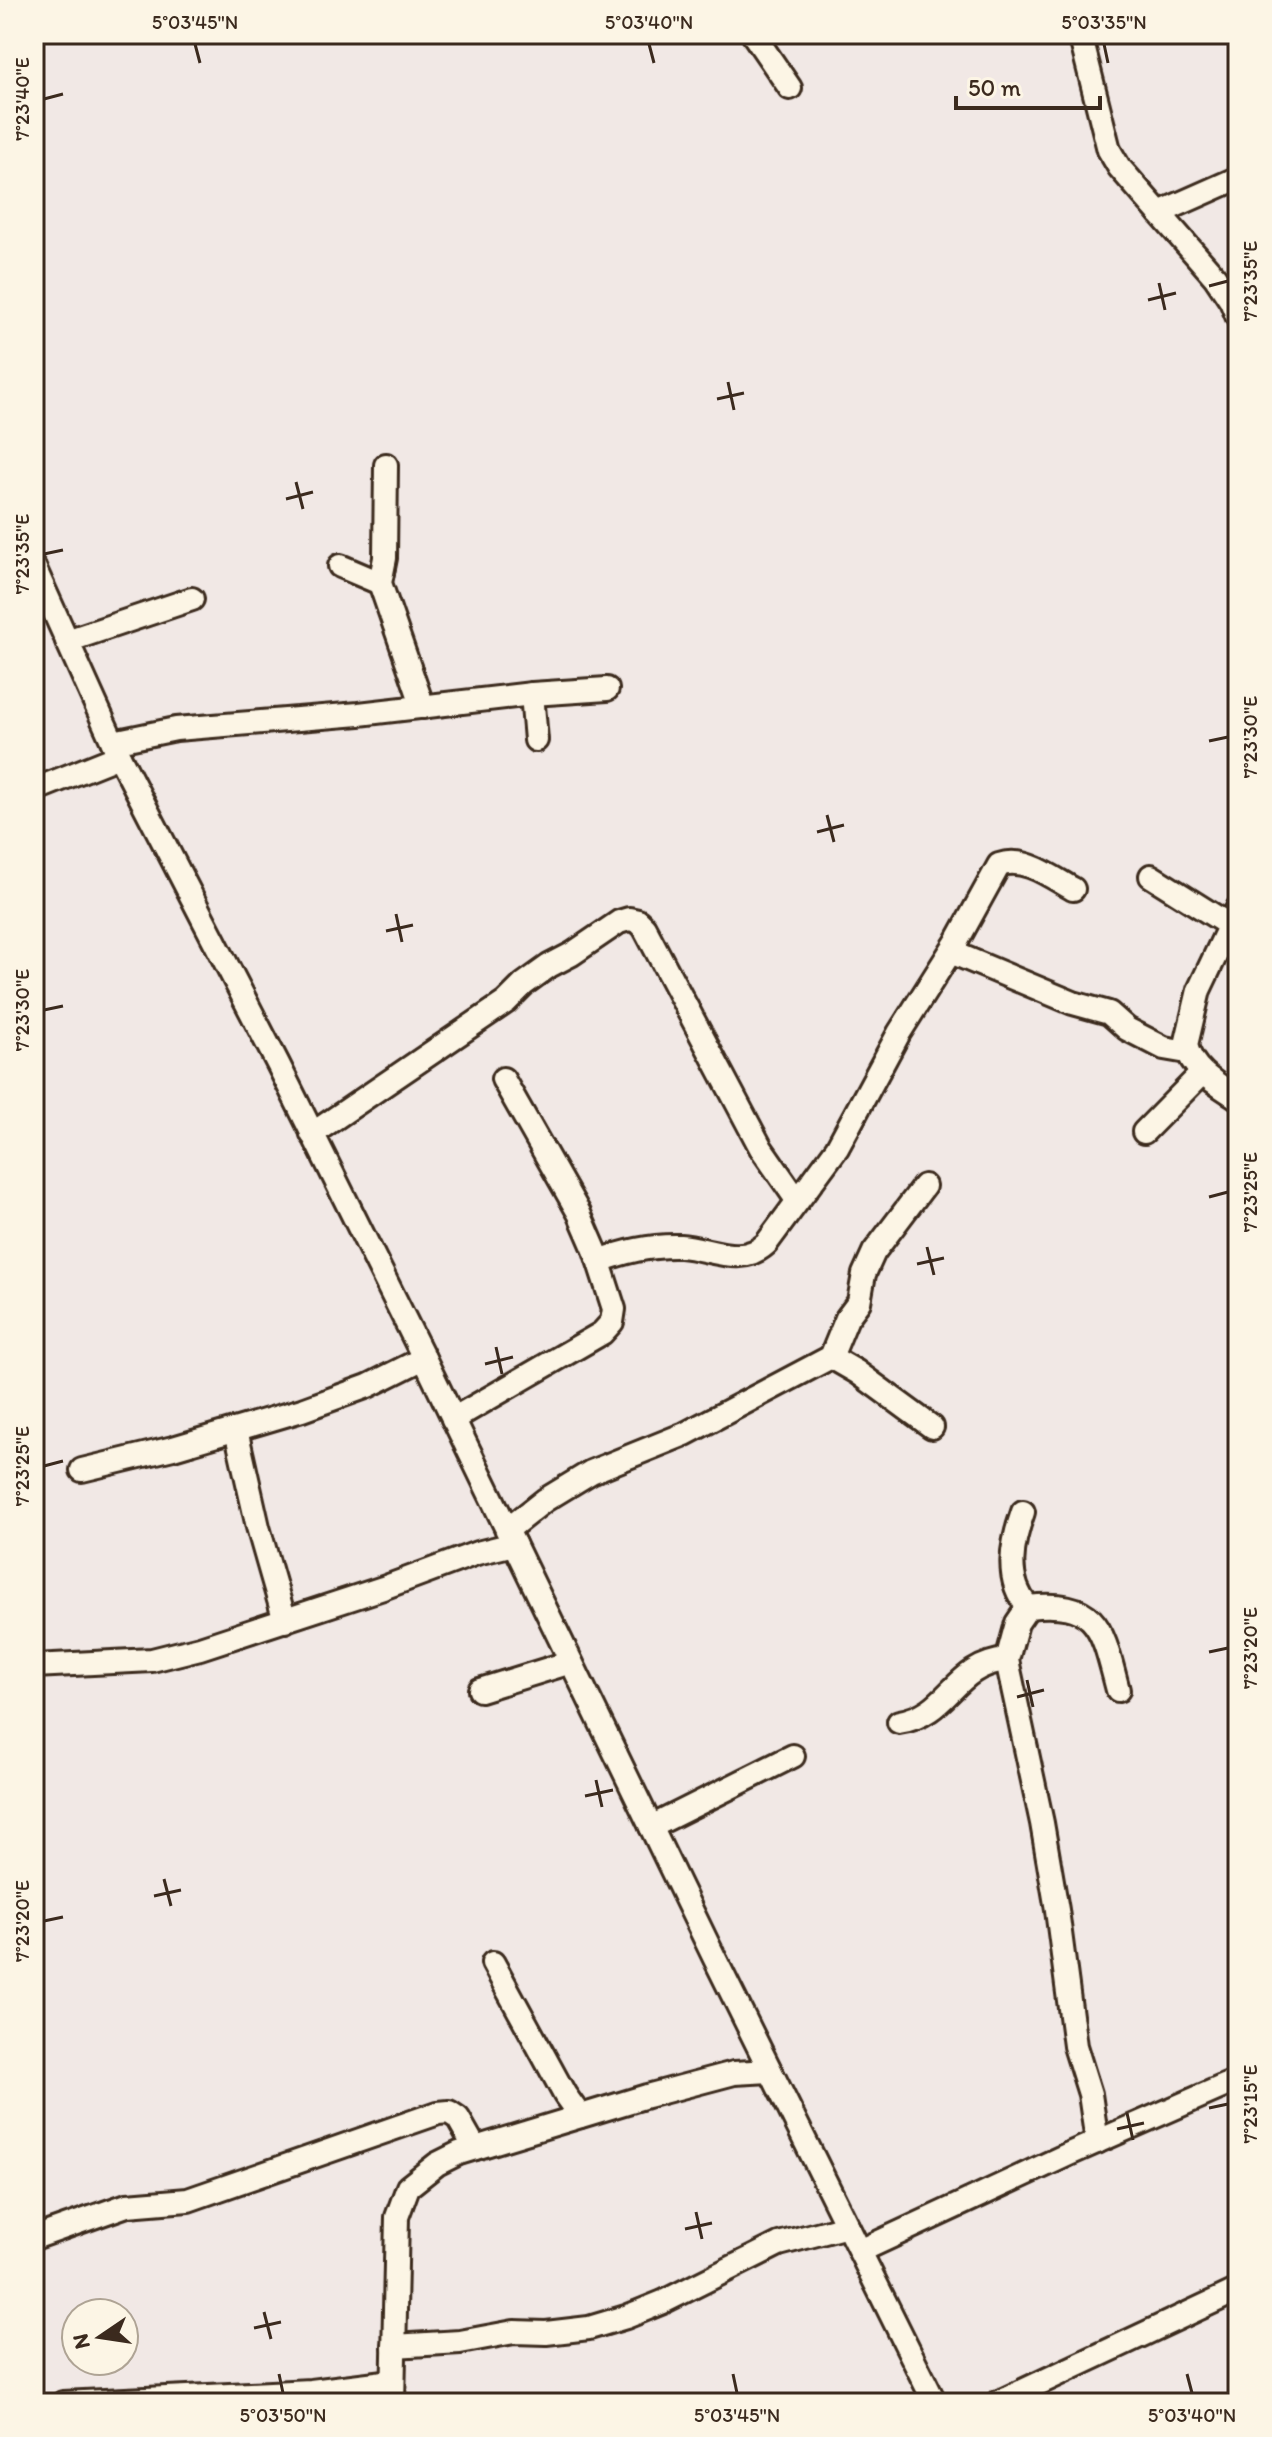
<svg xmlns="http://www.w3.org/2000/svg" width="1272" height="2437" viewBox="0 0 1272 2437" font-family="Itim,sans-serif">
<style>
.lines{fill:none;stroke-linecap:round;stroke-linejoin:round}
.minor-casing{stroke:#3b2a1e;stroke-width:28}
.minor{stroke:#fcf5e5;stroke-width:22}
.ticks{fill:none;stroke:#3b2a1e;stroke-width:3}
.neatline{fill:none;stroke:#3b2a1e;stroke-width:3}
.ticks-label{font-size:20px;text-anchor:middle;fill:#3b2a1e}
</style>
<rect width="100%" height="100%" fill="#f1e8e5"/>
<filter id="ink" filterUnits="userSpaceOnUse"><feTurbulence type="fractalNoise" baseFrequency=".0125" numOctaves="2"/><feDisplacementMap in="SourceGraphic" scale="16" xChannelSelector="R" yChannelSelector="G"/><feConvolveMatrix kernelMatrix="1 2 1 2 8 2 1 2 1" color-interpolation-filters="sRGB"/></filter>
<g filter="url(#ink)">
<g class="lines">
<defs>
<g id="minor">
<path d="M753,34L790,88"/>
<path d="M1080,34L1109,150L1119,167L1215,277L1231,301L1238,318"/>
<path d="M1159,213L1238,178"/>
<path d="M386,465L385,558L380,583L423,707"/>
<path d="M340,566L380,583"/>
<path d="M34,567L119,756L278,1064L424,1358L715,1959L935,2403"/>
<path d="M67,641L192,599"/>
<path d="M532,694L536,740"/>
<path d="M113,742L176,729L359,714L532,694L607,689"/>
<path d="M34,790L119,756"/>
<path d="M1151,876L1229,925"/>
<path d="M1238,908L1199,990L1186,1045C1192,1071 1217,1084 1238,1098"/>
<path d="M951,952L1073,1003L1109,1013L1127,1029L1164,1048L1187,1052"/>
<path d="M1144,1132L1202,1073"/>
<path d="M312,1134L506,1002L524,984L549,966L572,954L619,922L629,919L638,921L644,927L761,1148L797,1200"/>
<path d="M599,1261C625,1251 652,1245 680,1246C710,1248 741,1267 766,1244L837,1148L899,1033L956,943L999,865C1025,856 1051,877 1073,889"/>
<path d="M831,1357L857,1372L932,1427"/>
<path d="M453,1419L602,1333L612,1322L614,1309L595,1250L579,1213L503,1079"/>
<path d="M236,1430L258,1527L285,1621"/>
<path d="M82,1470L173,1448L302,1410L368,1386L424,1358"/>
<path d="M1023,1512C1012,1543 1004,1579 1028,1607"/>
<path d="M507,1530L545,1500L591,1472L685,1434L831,1357L847,1318L859,1302L864,1274L874,1252L924,1186"/>
<path d="M1028,1607L1017,1623L1007,1660L1042,1823L1057,1910L1075,2046L1090,2094L1097,2142"/>
<path d="M1028,1607C1100,1599 1102,1630 1118,1690"/>
<path d="M34,1666L152,1660L200,1648L383,1588L477,1553L514,1544"/>
<path d="M480,1690L571,1662"/>
<path d="M899,1722C951,1714 952,1665 1007,1660"/>
<path d="M651,1827L793,1756"/>
<path d="M493,1963L565,2095L580,2116"/>
<path d="M34,2238L127,2205L188,2200L438,2113L449,2112L458,2118L475,2148"/>
<path d="M860,2251L1069,2154L1238,2080"/>
<path d="M394,2346L460,2342L514,2332L546,2333L589,2328L626,2317L663,2302L779,2244L847,2226"/>
<path d="M63,2403L311,2391L393,2381"/>
<path d="M393,2403L397,2217L408,2187L437,2164L459,2153L647,2096L734,2073L770,2071"/>
<path d="M997,2403L1238,2290"/>
</g>
</defs>
<use href="#minor" class="minor-casing"/>
<use href="#minor" class="minor"/>
</g>
</g>
<path class="ticks" d="M195,44L200,63M649,44L654,63M1104,44L1108,63M44,99L63,94M1159,283L1165,310M1209,286L1228,281M1148,300L1176,293M728,382L734,410M717,399L744,393M296,482L303,509M286,499L313,492M44,554L63,550M1209,741L1228,737M827,815L834,842M817,832L844,825M396,914L402,942M386,931L413,925M44,1010L63,1006M1209,1197L1228,1192M927,1247L934,1275M917,1264L944,1258M496,1347L502,1374M485,1364L513,1357M44,1466L63,1461M1209,1652L1228,1648M1027,1680L1033,1707M1017,1697L1044,1690M596,1780L602,1807M585,1796L613,1790M164,1879L171,1906M154,1896L181,1890M44,1921L63,1917M1209,2108L1228,2104M1127,2113L1133,2140M1117,2129L1144,2123M696,2212L702,2239M685,2229L712,2223M264,2312L271,2339M254,2328L281,2322M279,2374L283,2393M733,2374L737,2393M1187,2374L1192,2393"/>
<rect width="1272" height="2437" fill="none" stroke="#fcf5e5" stroke-width="88"/>
<g transform="translate(100 2337) rotate(257)"><circle r="38" fill="#fcf5e5" stroke="#afa495" stroke-width="2"/>
<path d="M0-6L14 30L0 20L-14 30Z" fill="#3b2a1e"/>
<text y="-12" font-size="22" font-weight="bold" text-anchor="middle" fill="#3b2a1e">N</text>
</g>
<path d="M956 96v12h144v-12" fill="none" stroke="#3b2a1e" stroke-width="4"/>
<text x="968" y="96" font-size="24" fill="#3b2a1e" stroke="#fcf5e5" stroke-width="6" paint-order="stroke">50 m</text>
<rect x="44" y="44" width="1184" height="2349" class="neatline"/>
<g class="ticks-label">
<text x="195" y="29">5°03'45"N</text>
<text x="649" y="29">5°03'40"N</text>
<text x="1104" y="29">5°03'35"N</text>
<text transform="translate(22 99) rotate(-90)" y="7">7°23'40"E</text>
<text transform="translate(1250 281) rotate(-90)" y="7">7°23'35"E</text>
<text transform="translate(22 554) rotate(-90)" y="7">7°23'35"E</text>
<text transform="translate(1250 737) rotate(-90)" y="7">7°23'30"E</text>
<text transform="translate(22 1010) rotate(-90)" y="7">7°23'30"E</text>
<text transform="translate(1250 1192) rotate(-90)" y="7">7°23'25"E</text>
<text transform="translate(22 1466) rotate(-90)" y="7">7°23'25"E</text>
<text transform="translate(1250 1648) rotate(-90)" y="7">7°23'20"E</text>
<text transform="translate(22 1921) rotate(-90)" y="7">7°23'20"E</text>
<text transform="translate(1250 2104) rotate(-90)" y="7">7°23'15"E</text>
<text x="283" y="2422">5°03'50"N</text>
<text x="737" y="2422">5°03'45"N</text>
<text x="1192" y="2422">5°03'40"N</text>
</g>
</svg>
